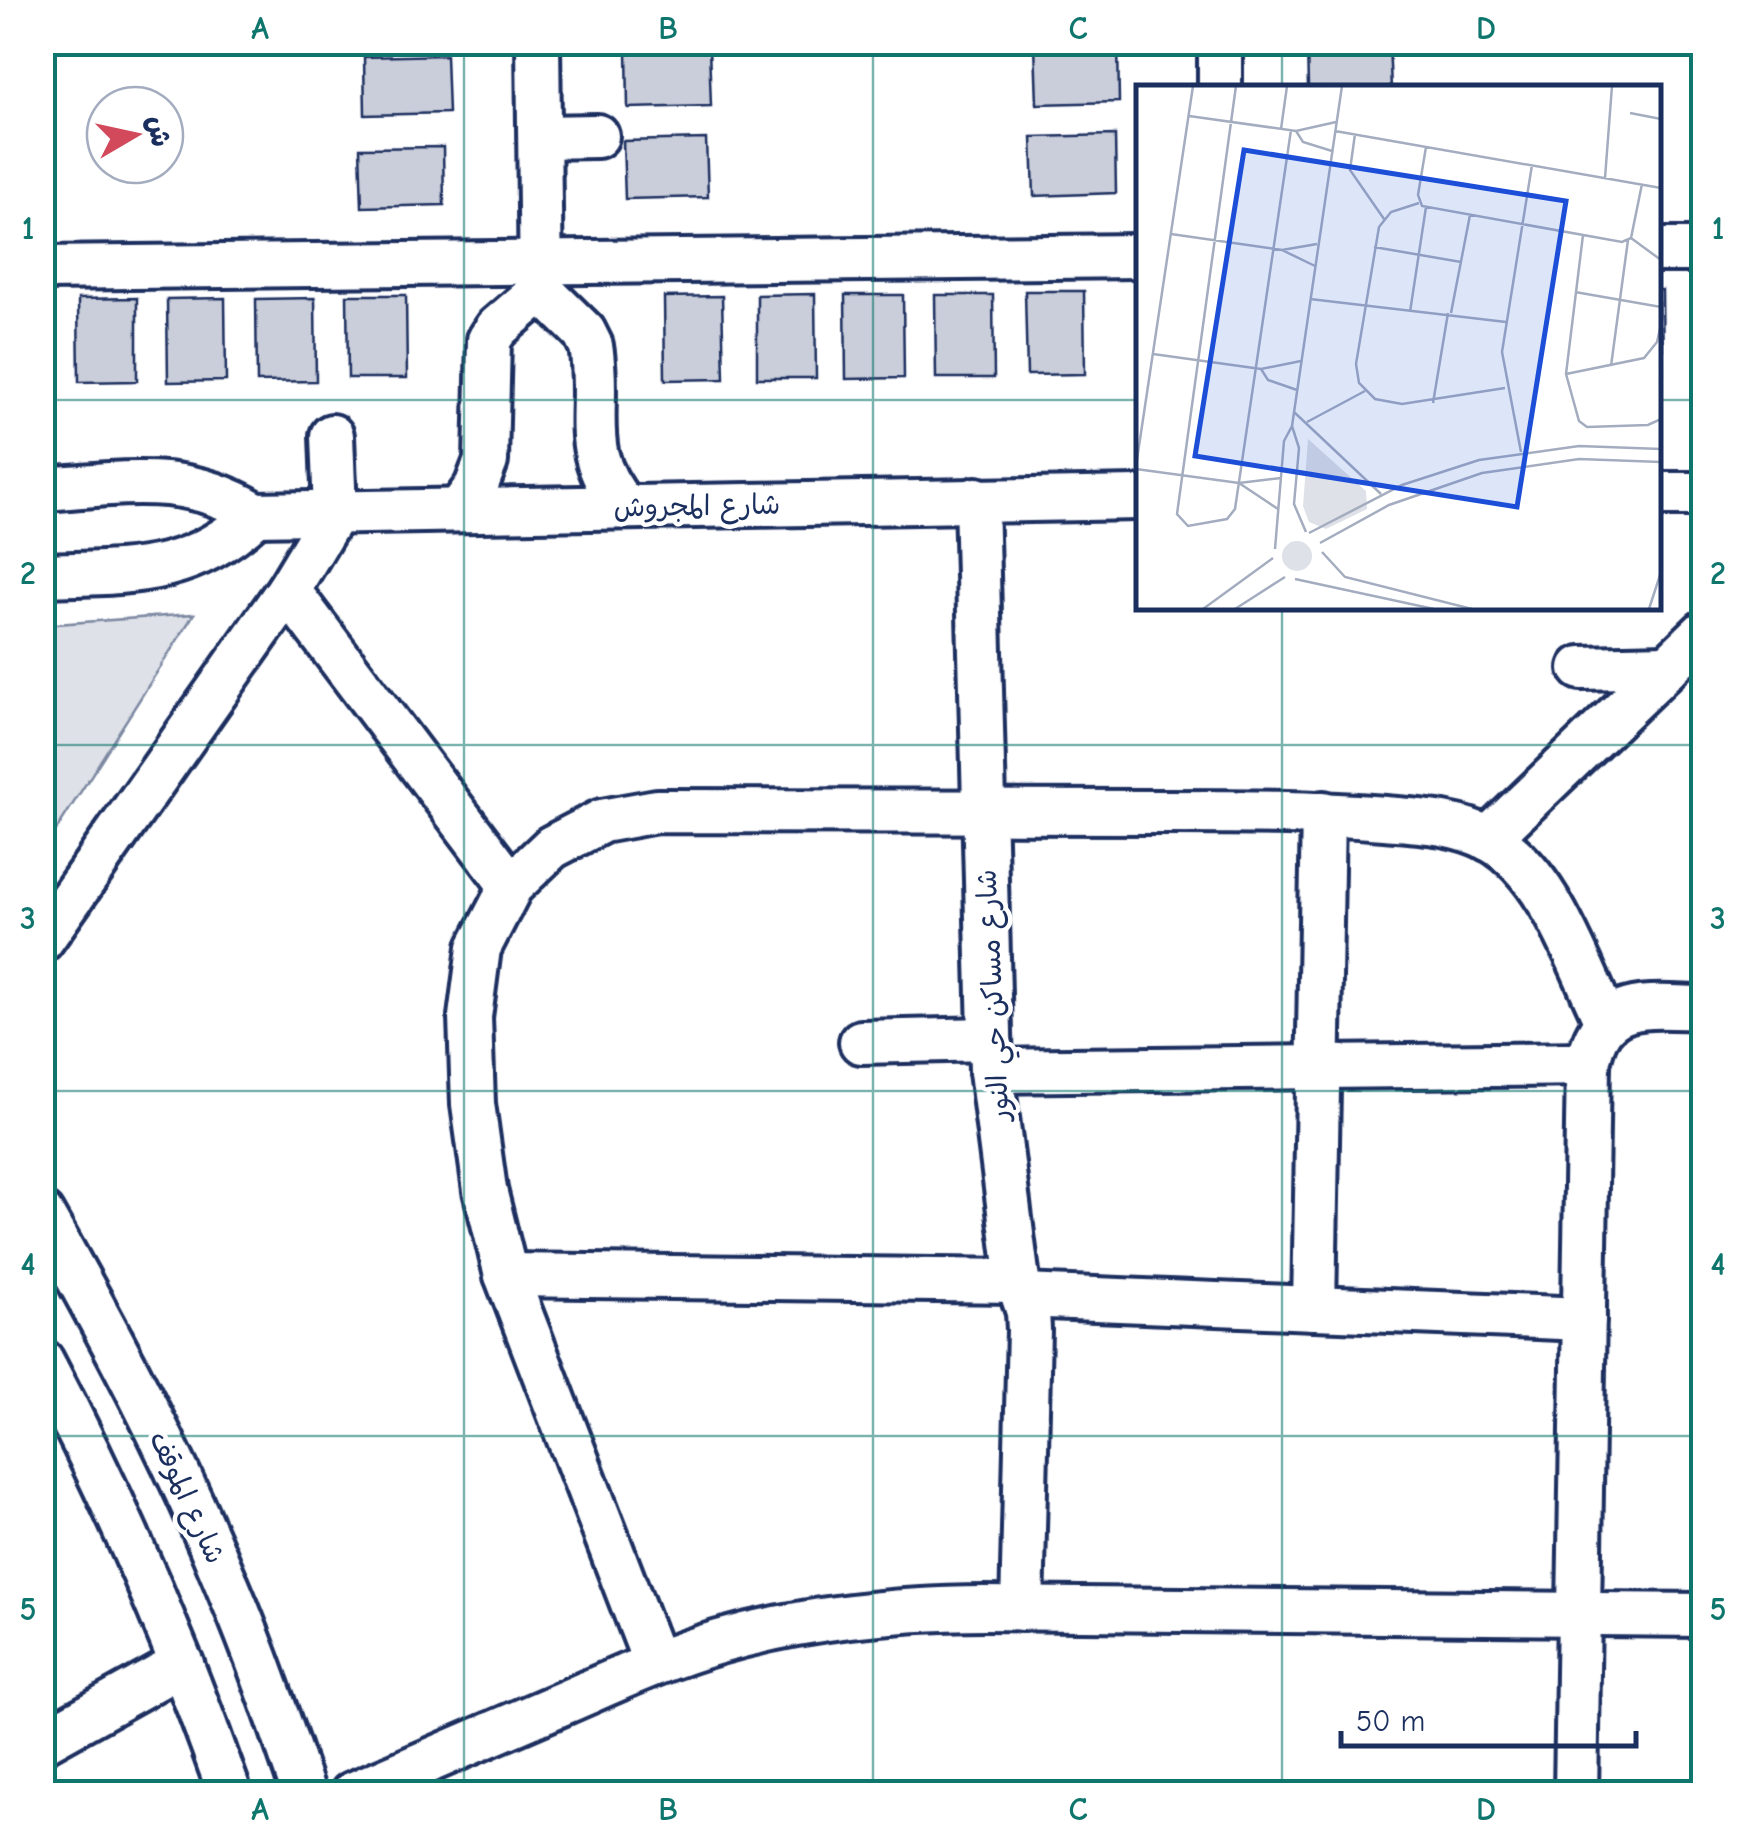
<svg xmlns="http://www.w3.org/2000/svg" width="1746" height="1836" viewBox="0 0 1746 1836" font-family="'Comic Neue','Playpen Sans Arabic',sans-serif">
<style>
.green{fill:#dee1e7;stroke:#7c88a2;stroke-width:2.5}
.building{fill:#caceda;stroke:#1b2f5e;stroke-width:2.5}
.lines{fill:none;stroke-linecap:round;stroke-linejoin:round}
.minor-casing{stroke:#1b2f5e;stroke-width:50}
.minor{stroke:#fff;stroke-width:42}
.grid{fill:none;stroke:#0f766e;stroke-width:2.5;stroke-opacity:0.55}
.labels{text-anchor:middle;stroke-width:9;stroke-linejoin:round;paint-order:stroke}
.street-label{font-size:28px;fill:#1b2f5e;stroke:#fff}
.inset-road{fill:none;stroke:#a4acbf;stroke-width:2.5}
.view{fill:#1d4ed8;fill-opacity:0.15;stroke:#1d4ed8;stroke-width:5}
.inset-edge{fill:none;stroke:#1b2f5e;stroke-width:5}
.neatline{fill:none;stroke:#0f766e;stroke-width:4}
.grid-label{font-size:32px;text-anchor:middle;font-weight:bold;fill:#0f766e}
</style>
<rect width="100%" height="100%" fill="#fff"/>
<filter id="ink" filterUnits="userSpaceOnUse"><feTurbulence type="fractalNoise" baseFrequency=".01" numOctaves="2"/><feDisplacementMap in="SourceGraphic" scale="20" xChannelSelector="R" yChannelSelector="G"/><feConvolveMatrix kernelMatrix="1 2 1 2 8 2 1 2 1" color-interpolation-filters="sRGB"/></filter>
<g filter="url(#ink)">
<path class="green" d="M194,614L43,851V625Z"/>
<g class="building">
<path d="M1389,42L1391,88H1308L1307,44Z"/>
<path d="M1118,43L1119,102L1037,104L1035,45Z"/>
<path d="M709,47L711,106L628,108L627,49Z"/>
<path d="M446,55L448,113L365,115L364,57Z"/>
<path d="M1115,135L1116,193L1034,196L1032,137Z"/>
<path d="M706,139L708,197L625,199L623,141Z"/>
<path d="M443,147L444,205L362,207L360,148Z"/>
<path d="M1694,287H1704V370H1696Z"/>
<path d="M1658,290H1662L1663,374H1658Z"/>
<path d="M1025,291H1084L1085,374L1027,375Z"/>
<path d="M815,294L816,378H757V295Z"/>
<path d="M347,295H406L407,378H348Z"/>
<path d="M845,295H903L904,378L846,379Z"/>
<path d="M935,295H993L994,378H936Z"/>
<path d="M722,296L724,379L665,380L664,297Z"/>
<path d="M137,298V381L79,382L78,299Z"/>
<path d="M225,298L226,381L168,382L167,299Z"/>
<path d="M315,298L316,381L257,382L256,299Z"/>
</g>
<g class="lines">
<defs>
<g id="minor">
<path d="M538,42L541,290L584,332L591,346C602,411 576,450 624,506"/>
<path d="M1220,42V88"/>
<path d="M540,137L597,136"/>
<path d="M1658,250H1704"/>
<path d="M42,268L1138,256"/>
<path d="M42,489C122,484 184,470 256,514L1138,498"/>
<path d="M1658,494H1704"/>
<path d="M976,499L991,1071L1018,1281L1028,1312L1029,1330L1022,1609"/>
<path d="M459,510L476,487L486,461L489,340L497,328L541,290"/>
<path d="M42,575C128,572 190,577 256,514"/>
<path d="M288,590L511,886"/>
<path d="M1581,668L1668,666"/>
<path d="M1488,839L1704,632"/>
<path d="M42,940L288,590L335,512L332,436"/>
<path d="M861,1042L990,1039"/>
<path d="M991,1071L1588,1064"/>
<path d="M42,1214C110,1334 175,1457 227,1585C256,1653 280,1723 304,1794"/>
<path d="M506,1275L1018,1281"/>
<path d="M1023,1296L1584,1319"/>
<path d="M1314,1308L1323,813"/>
<path d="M42,1361C116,1501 178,1645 230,1794"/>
<path d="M655,1663L506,1275L485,1190L473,1104L470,1017L479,948L511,886L552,847L602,821L657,811C827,811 996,812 1166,812C1239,812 1312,812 1385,818C1420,821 1457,822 1489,839C1549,872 1577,961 1606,1021"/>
<path d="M42,1742L182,1664"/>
<path d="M352,1794C423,1763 493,1733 563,1703C614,1681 665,1657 719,1642C806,1617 894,1609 984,1608L1704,1615"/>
<path d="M1576,1794L1588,1064C1600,996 1648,1007 1704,1008"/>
</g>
</defs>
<use href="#minor" class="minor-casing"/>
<use href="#minor" class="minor"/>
</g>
</g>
<path class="grid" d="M464,42V1794M873,42V1794M1282,42V88M42,400H1138M1658,400H1704M1282,608V1794M42,745H1704M42,1091H1704M42,1436H1704"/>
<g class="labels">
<g class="street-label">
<text transform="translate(697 505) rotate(-1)" y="10">شارع المجروش</text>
<text transform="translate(992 995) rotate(-93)" y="10">شارع مساكن حي النور</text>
<text transform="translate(188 1497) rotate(65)" y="10">شارع الموقف</text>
</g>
</g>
<g transform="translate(1136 85)">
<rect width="525" height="525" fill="#fff"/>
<path d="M172,354L230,406L231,424L190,444L173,437L167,421ZM146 471a15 15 0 1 1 30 0a15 15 0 1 1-30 0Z" fill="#dee1e7"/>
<path class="inset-road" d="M100,1L41,429L52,441L91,434L99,424L155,45M494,28L525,34M53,31L160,46L200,37M145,44L151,1M160,46L167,57L196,66M199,46L525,103M219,49L214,85L248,134M290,62L282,110L286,121L486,157L495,153L506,99M469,93L476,1M283,118L255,127L243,142L220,279L223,298L239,314L266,319L369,303M35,149L146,165L181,159M447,150L430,289L443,336L451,342L512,340L525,334M495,153L525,175M238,162L325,177M146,165L179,181M439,207L525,222M174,214L370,237M274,227L290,122M315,228L334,130M17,269L125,284L165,276M475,281L492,155M125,284L132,295L161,305M430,289L508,273L521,257L525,239M297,318L312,228M158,327L245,409M171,337L229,306M156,341L163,363L158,419L170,447M385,367L366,267L396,80M0,381L57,1M0,384L103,398L145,393M103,398L142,424M173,448L266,400L343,375L443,361L525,364M184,458L253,420L346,388L443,374L525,377M139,464L148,356L156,341L206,1M186,467L209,492L336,524M159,494L298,524M67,524L137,473M99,524L149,492M513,524L525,487"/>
<path class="view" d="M108,65L430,116L381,422L59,371Z"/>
<rect width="525" height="525" class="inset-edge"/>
</g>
<rect width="1746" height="1836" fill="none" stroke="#fff" stroke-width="110"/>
<g transform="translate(135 135) rotate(81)"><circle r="48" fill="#ffffff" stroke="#a4acbf" stroke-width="2.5"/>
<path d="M0-8L18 38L0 25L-18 38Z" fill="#d1495b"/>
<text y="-15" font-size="28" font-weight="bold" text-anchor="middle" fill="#1b2f5e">ش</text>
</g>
<path d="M1341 1731v15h295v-15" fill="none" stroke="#1b2f5e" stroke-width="5"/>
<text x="1356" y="1731" font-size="30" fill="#1b2f5e" stroke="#ffffff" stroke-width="8" paint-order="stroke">50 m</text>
<rect x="55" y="55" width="1636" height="1726" class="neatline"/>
<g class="grid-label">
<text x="260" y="39">A</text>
<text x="668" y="39">B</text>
<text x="1078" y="39">C</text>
<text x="1486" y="39">D</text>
<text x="28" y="239">1</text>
<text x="1718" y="239">1</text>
<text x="28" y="584">2</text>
<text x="1718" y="584">2</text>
<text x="28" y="929">3</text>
<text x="1718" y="929">3</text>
<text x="28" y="1275">4</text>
<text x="1718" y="1275">4</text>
<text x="28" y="1620">5</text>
<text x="1718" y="1620">5</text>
<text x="260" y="1820">A</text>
<text x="668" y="1820">B</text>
<text x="1078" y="1820">C</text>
<text x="1486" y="1820">D</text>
</g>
</svg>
